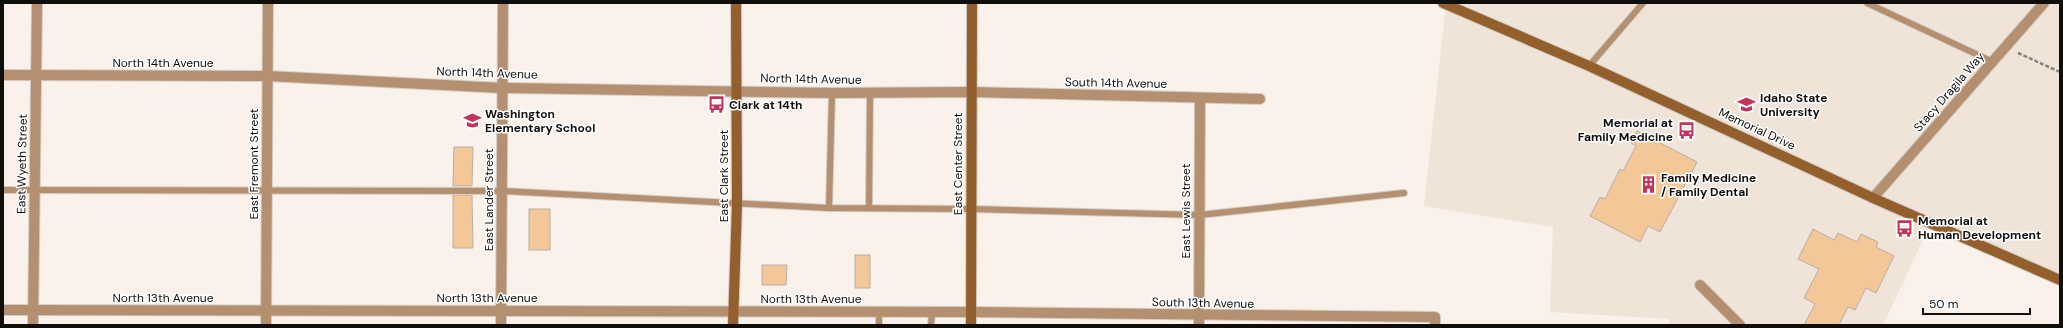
<svg xmlns="http://www.w3.org/2000/svg" width="2063" height="328" viewBox="0 0 2063 328" font-family="'DM Sans',sans-serif">
<style>
.built{fill:#f0e3d7}
.building{fill:#f3c798;stroke:#b6afa8}
.lines{fill:none;stroke-linecap:round;stroke-linejoin:round}
.lane-casing{stroke:#d4cdc6;stroke-width:8}
.street-casing{stroke:#d4cdc6;stroke-width:12}
.secondary-casing{stroke:#d4cdc6;stroke-width:12}
.path{stroke:#88837e;stroke-width:2.5;stroke-dasharray:4 2;stroke-linecap:butt}
.lane{stroke:#b49070;stroke-width:6}
.street{stroke:#b49070;stroke-width:10}
.secondary{stroke:#935f2c;stroke-width:10}
.labels{text-anchor:middle;stroke-width:3;stroke-linejoin:round;paint-order:stroke}
.street-label{font-size:12px;fill:#100e0b;stroke:#fff}
.poi-label{font-size:12px;font-weight:bold;fill:#100e0b;stroke:#fff;text-anchor:start}
</style>
<rect width="100%" height="100%" fill="#f9f1ea"/>
<path class="built" d="M1446,3H2060V281L1931,223L1883,325H1669V319L1550,312L1553,227L1424,206Z"/>
<g class="building">
<path d="M1637,131L1697,162L1660,232L1648,226L1640,242L1590,216L1600,197L1605,199L1620,169L1623,171L1636,146L1631,143Z"/>
<path d="M454,147H473L472,186H453Z"/>
<path d="M453,195H472L473,248H453Z"/>
<rect x="529" y="209" width="21" height="41"/>
<path d="M1813,229L1834,240L1838,233L1857,242L1861,234L1878,242L1876,247L1894,256L1876,293L1866,288L1855,310L1848,307L1839,325H1804L1815,304L1804,298L1819,269L1798,259Z"/>
<rect x="855" y="255" width="15" height="33"/>
<path d="M762,265H787L786,285H762Z"/>
</g>
<g class="lines">
<defs>
<g id="lane">
<path d="M1867,3L1993,62"/>
<path d="M1589,66L1643,3"/>
<path d="M3,190L501,191L829,208L971,209L1199,215L1404,193"/>
<path d="M829,208L832,93"/>
<path d="M869,208L870,93"/>
<path d="M879,312V325"/>
<path d="M931,325L932,312"/>
</g>
<g id="street">
<path d="M3,75L267,76L502,88L832,93L971,92L1260,99"/>
<path d="M1873,198L2044,3"/>
<path d="M1700,285L1740,325"/>
<path d="M3,310L971,312L1435,317V325"/>
<path d="M33,325L37,3"/>
<path d="M266,325L268,3"/>
<path d="M501,325L503,3"/>
<path d="M1199,325L1200,98"/>
</g>
<g id="secondary">
<path d="M1443,3L1589,66L1873,198L2060,280"/>
<path d="M733,325L737,204L736,3"/>
<path d="M971,325L972,3"/>
</g>
</defs>
<use href="#lane" class="lane-casing"/>
<use href="#street" class="street-casing"/>
<use href="#secondary" class="secondary-casing"/>
<path class="path" d="M2018,53L2060,72"/>
<use href="#lane" class="lane"/>
<use href="#street" class="street"/>
<use href="#secondary" class="secondary"/>
</g>
<defs>
<symbol id="bus-bare" viewBox="-9 -9 18 18"><path d="M-5-6H5V4H4V6H2V4H-2V6H-4V4H-5ZM-3.5-4V0h7V-4ZM-3.5 1.2v1.5H-2V1.2ZM2 1.2v1.5H3.5V1.2Z" fill="#c3345c" stroke="#fff" stroke-width="2.5" paint-order="stroke"/></symbol>
<symbol id="university-bare" viewBox="-9 -9 18 18"><path d="M0-5L7-2L0 1L-7-2ZM-4 1L0 2.5L4 1V4Q0 6-4 4Z" fill="#c3345c" stroke="#fff" stroke-width="2.5" paint-order="stroke"/></symbol>
<symbol id="school-bare" viewBox="-9 -9 18 18"><path d="M0-5L7-2L0 1L-7-2ZM-4 1L0 2.5L4 1V4Q0 6-4 4Z" fill="#c3345c" stroke="#fff" stroke-width="2.5" paint-order="stroke"/></symbol>
<symbol id="building-bare" viewBox="-9 -9 18 18"><path d="M-4-6H4V6H1V3H-1V6H-4ZM-2.5-4.3h1.7v1.8h-1.7ZM.8-4.3h1.7v1.8H.8ZM-2.5-1h1.7V.8h-1.7ZM.8-1h1.7V.8H.8Z" fill="#c3345c" stroke="#fff" stroke-width="2.5" paint-order="stroke"/></symbol>
</defs>
<g fill-rule="evenodd">
<use href="#bus-bare" x="704" y="92" width="25" height="25"/>
<use href="#university-bare" x="1734" y="92" width="25" height="25"/>
<use href="#school-bare" x="460" y="108" width="25" height="25"/>
<use href="#bus-bare" x="1674" y="118" width="25" height="25"/>
<use href="#building-bare" x="1636" y="172" width="25" height="25"/>
<use href="#bus-bare" x="1892" y="216" width="25" height="25"/>
</g>
<g class="labels">
<g class="street-label">
<text x="163" y="67">North 14th Avenue</text>
<text transform="translate(487 73) rotate(2)" y="4">North 14th Avenue</text>
<text transform="translate(811 79) rotate(1)" y="4">North 14th Avenue</text>
<text transform="translate(1116 83) rotate(1)" y="4">South 14th Avenue</text>
<text transform="translate(1949 92) rotate(-49)" y="4">Stacy Dragila Way</text>
<text transform="translate(1757 129) rotate(25)" y="4">Memorial Drive</text>
<text transform="translate(22 164) rotate(-89)" y="4">East Wyeth Street</text>
<text transform="translate(254 164) rotate(-90)" y="4">East Fremont Street</text>
<text transform="translate(958 164) rotate(-90)" y="4">East Center Street</text>
<text transform="translate(724 176) rotate(-90)" y="4">East Clark Street</text>
<text transform="translate(489 200) rotate(-90)" y="4">East Lander Street</text>
<text transform="translate(1186 211) rotate(-90)" y="4">East Lewis Street</text>
<text x="163" y="302">North 13th Avenue</text>
<text x="487" y="302">North 13th Avenue</text>
<text x="811" y="303">North 13th Avenue</text>
<text transform="translate(1203 303) rotate(1)" y="4">South 13th Avenue</text>
</g>
<g class="poi-label">
<text x="1760" y="102">Idaho State<tspan x="1760" dy="14">University</tspan></text>
<text x="729" y="109">Clark at 14th</text>
<text x="485" y="118">Washington<tspan x="485" dy="14">Elementary School</tspan></text>
<text x="1673" y="127" text-anchor="end">Memorial at<tspan x="1673" dy="14">Family Medicine</tspan></text>
<text x="1661" y="182">Family Medicine<tspan x="1661" dy="14">/ Family Dental</tspan></text>
<text x="1918" y="225">Memorial at<tspan x="1918" dy="14">Human Development</tspan></text>
</g>
</g>
<rect width="2063" height="328" fill="none" stroke="#100e0b" stroke-width="8"/>
<path d="M1923 308v6h107v-6" fill="none" stroke="#100e0b" stroke-width="2"/>
<text x="1929" y="308" font-size="12" fill="#100e0b" stroke="#ffffff" stroke-width="3" paint-order="stroke">50 m</text>
</svg>
